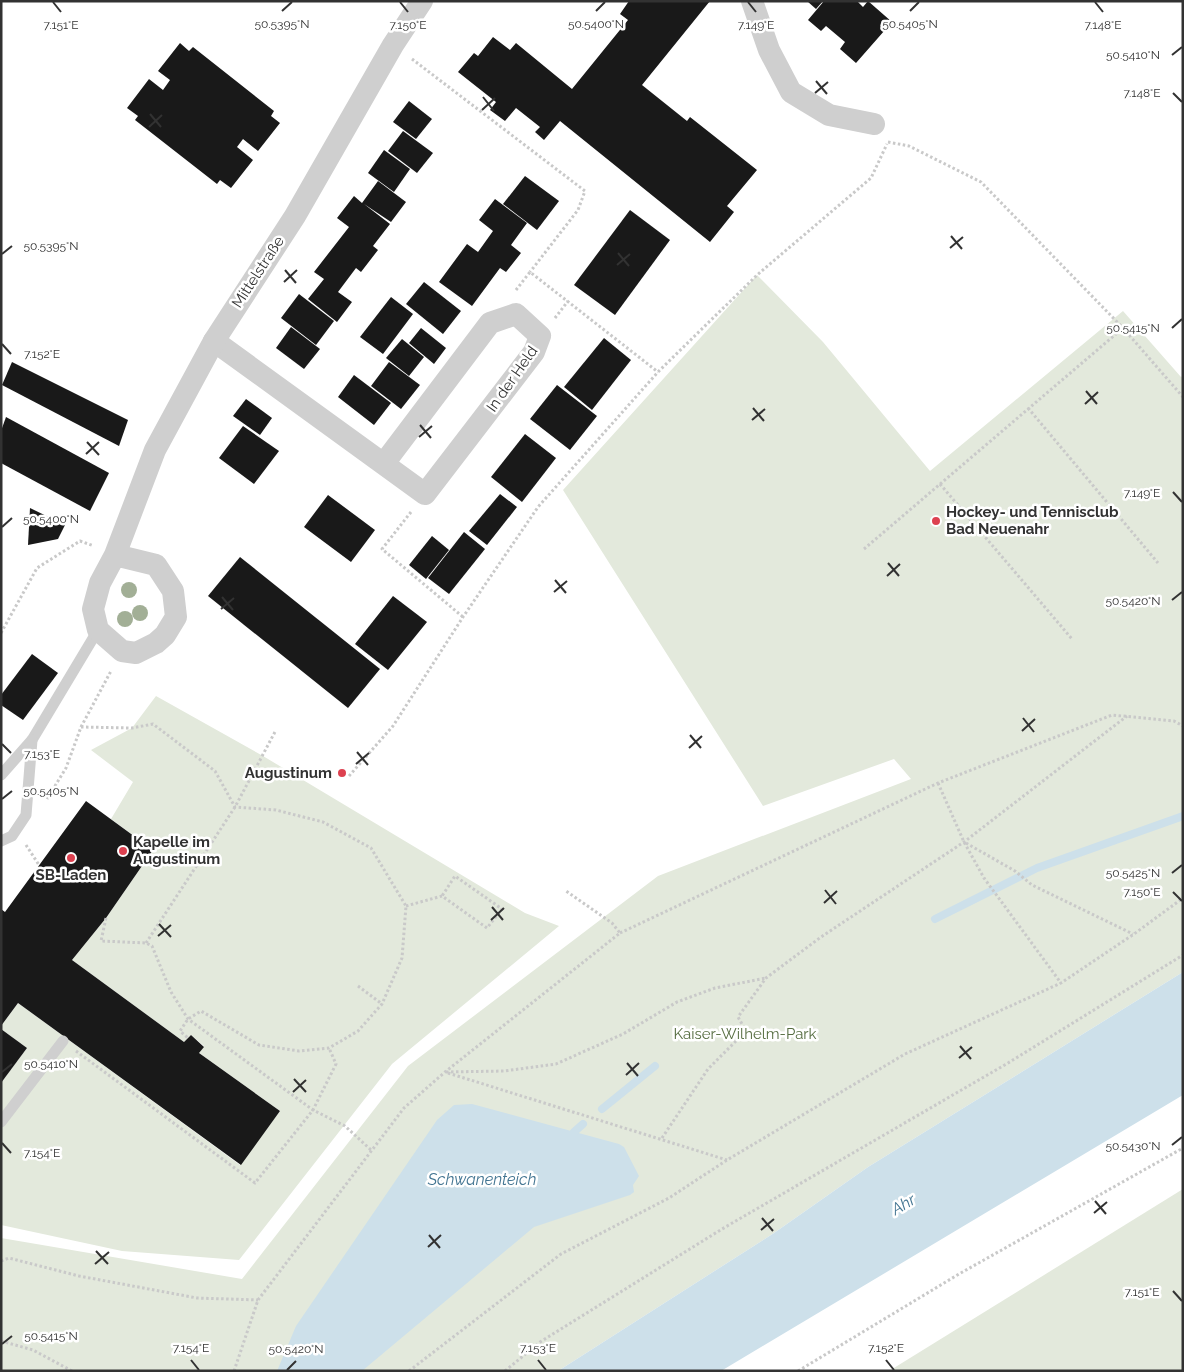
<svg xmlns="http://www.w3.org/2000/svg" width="1184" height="1372" viewBox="0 0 1184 1372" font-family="Raleway,sans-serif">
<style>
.green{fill:#e3e9dc}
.water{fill:#cde0ea}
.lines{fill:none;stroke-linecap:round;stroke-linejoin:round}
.stream{stroke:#cde0ea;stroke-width:8}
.building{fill:#191919}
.path{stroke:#c9c9c9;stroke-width:3;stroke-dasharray:2.5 2.5;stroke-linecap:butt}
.service{stroke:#cfcfcf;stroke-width:11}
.minor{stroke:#cfcfcf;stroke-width:22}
.tree{fill:#a2af96}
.ticks{fill:none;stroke:#323232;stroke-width:2}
.poi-dot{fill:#dd4150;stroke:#fff;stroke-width:2}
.labels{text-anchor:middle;stroke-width:5;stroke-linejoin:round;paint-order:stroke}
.street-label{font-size:15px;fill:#323232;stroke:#fff}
.poi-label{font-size:15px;font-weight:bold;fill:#323232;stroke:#fff;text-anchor:start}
.park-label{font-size:15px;fill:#566d41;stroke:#fff}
.water-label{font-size:16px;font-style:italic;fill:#437592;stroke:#fff}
.ticks-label{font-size:12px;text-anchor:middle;fill:#323232;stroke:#fff;stroke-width:5;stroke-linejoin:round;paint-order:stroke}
</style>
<rect width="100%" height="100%" fill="#fff"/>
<g class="green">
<path d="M757,275L823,342L930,471L1123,311L1181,377L1183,376V972L868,1167L774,1233L558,1371H1V1238L242,1279L408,1066L658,876L911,779L894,759L763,806L563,490Z"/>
<path d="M156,696L263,756L525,913L559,926L392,1064L239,1260L122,1251L1,1225V1083L27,1048L1,1029V1026L18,1003L240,1165L280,1111L199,1053L204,1046L191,1035L184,1042L72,960L106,918L153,850L111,819L133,782L91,750L132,728Z"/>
<path d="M1183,1189V1371H889Z"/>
</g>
<g class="water">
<path d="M1183,972V1095L721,1371H558L774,1233L868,1167Z"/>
<path d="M472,1104L619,1144L624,1147L639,1176L633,1185L634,1192L630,1195L534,1227L362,1371H277L296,1326L437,1120L454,1105Z"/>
</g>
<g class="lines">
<g class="stream">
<path d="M935,919L1037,868L1183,816"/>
<path d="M602,1109L655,1066"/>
<path d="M574,1132L583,1124"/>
</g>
</g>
<g class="building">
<path d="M629,1H710L642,85L687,121L690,117L757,170L727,206L734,212L710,242L560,121L544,140L535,132L540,127L516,108L505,121L490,110L496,102L458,72L474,53L478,56L493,37L510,50L516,43L572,89L628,20L620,14Z"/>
<path d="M807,1H823L816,9Z"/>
<path d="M824,1H857L863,7L868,1L892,22L856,63L840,49L845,42L826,26L821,31L808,20Z"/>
<path d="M180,43L189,51L193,47L274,111L271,116L280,123L258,151L243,139L237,147L253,160L231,188L220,180L217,184L135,120L138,116L127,108L149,79L163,90L170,80L158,71Z"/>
<path d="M409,101L432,119L416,139L393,122Z"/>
<path d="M403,131L433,153L417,173L388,151Z"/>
<path d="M384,150L410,169L394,192L368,173Z"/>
<path d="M525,176L559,201L537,230L503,204Z"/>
<path d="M378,181L406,202L391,222L364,204L390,224L373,246L378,250L361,272L356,268L338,292L352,302L337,322L308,299L324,279L314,272L349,227L337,218L354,196L362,203Z"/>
<path d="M495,199L527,223L511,245L521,253L506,272L500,268L472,306L439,282L467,244L478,252L493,231L479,220Z"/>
<path d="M630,210L670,240L615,315L574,285Z"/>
<path d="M424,282L461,311L443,334L406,304Z"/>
<path d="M299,294L334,321L316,345L281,318Z"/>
<path d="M391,297L413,314L383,354L360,337Z"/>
<path d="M291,327L320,349L304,369L276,348Z"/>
<path d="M421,328L446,348L434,364L409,343Z"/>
<path d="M604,338L631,360L592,410L564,387Z"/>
<path d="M402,339L424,357L409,376L386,358Z"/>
<path d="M12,362L128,420L119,446L2,385Z"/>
<path d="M389,362L420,385L401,409L371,386Z"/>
<path d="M354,375L391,403L374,425L338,397Z"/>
<path d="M557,385L597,416L570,450L530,419Z"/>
<path d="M246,399L272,418L260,435L233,416Z"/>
<path d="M6,417L109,473L90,511L1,463V431Z"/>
<path d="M243,426L279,451L254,484L219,458Z"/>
<path d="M525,434L556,458L522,502L491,477Z"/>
<path d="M500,494L517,507L487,545L469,531Z"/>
<path d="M328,495L375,530L351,562L304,527Z"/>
<path d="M30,508L65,525L58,539L28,545Z"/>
<path d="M464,532L485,549L449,594L428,578Z"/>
<path d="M432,536L449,550L426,579L409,565Z"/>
<path d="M240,557L380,669L348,708L208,596Z"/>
<path d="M393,596L427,622L388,670L355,644Z"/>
<path d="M32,654L58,673L23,720L1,705V695Z"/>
<path d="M86,801L153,850L106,918L72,960L184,1042L191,1035L204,1047L199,1053L280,1111L241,1165L18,1003L1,1026V909L5,912Z"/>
<path d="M1,1029L27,1048L1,1083Z"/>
</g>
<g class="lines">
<g class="path">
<path d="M412,59L585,191L578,210L530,272"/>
<path d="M888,142L909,146L981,182L1123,328L1183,397"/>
<path d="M516,290L530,272L658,372"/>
<path d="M555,318L568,301"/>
<path d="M1028,408L1158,563"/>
<path d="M940,484L1072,639"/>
<path d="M411,512L382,549L463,617"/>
<path d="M864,549L1123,328"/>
<path d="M1,633L37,568L80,541L94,546"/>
<path d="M81,727L132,728L153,724L215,771L235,807L276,810L323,822L371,848L406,906L402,958L382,1004L358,1031L329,1048L299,1051L259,1045L201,1011L188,1019L180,1031L188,1038"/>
<path d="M349,776L393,726L463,617L538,507L658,372L757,275L871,178L887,144"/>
<path d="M938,783L964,842L984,878L1061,983"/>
<path d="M47,799L66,768L81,727L111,671"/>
<path d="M966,843L1015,871L1032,885L1133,934"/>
<path d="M26,845L39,865"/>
<path d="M406,906L442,896L487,928L502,909L455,876L442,896"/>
<path d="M106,918L101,941L146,943L152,946L171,992L188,1019L313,1110L345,1126L371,1150"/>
<path d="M620,933L938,783L1112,715L1174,721L1183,726"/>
<path d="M146,943L235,807L276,730"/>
<path d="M358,986L382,1004"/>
<path d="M76,1051L255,1183L313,1110L336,1064L329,1048"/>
<path d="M446,1072L504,1071L556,1064L623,1034L677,1002L715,988L766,978"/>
<path d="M448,1073L727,1160"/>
<path d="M662,1138L708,1069L746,1031L738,1017L766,978L821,937L964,842L1127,716"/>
<path d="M1,1261L9,1258L79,1276L197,1298L258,1300"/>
<path d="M1,1341L33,1350L72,1371"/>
<path d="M234,1371L258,1300L404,1108L445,1072L620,933L612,923L566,891"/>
<path d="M409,1371L561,1254L669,1198L727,1160L905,1054L1061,983L1134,934L1183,898"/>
<path d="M505,1371L540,1342L722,1229L1008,1063L1183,955"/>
<path d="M798,1371L959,1274L1183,1148"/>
</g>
<g class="service">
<path d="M32,740L98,630"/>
<path d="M1,775L32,740L26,815L12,836L1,841"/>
<path d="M1,1122L63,1041"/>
</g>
<g class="minor">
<path d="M752,1L769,50L791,92L829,115L874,124"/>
<path d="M214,341L425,494L534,352L540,336L516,314L490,323L385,462"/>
<path d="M115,555L156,565L173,591L176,617L165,635L156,643L136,653L122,651L98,630L93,609L100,583L115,555L155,450L214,341L295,216L393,45L422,1"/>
</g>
</g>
<g class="tree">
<circle cx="129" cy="590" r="8"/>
<circle cx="140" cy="613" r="8"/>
<circle cx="125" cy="619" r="8"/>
</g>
<path class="ticks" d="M53,2L61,12M400,2L408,12M748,2L756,12M1095,2L1103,12M282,11L292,2M596,11L605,2M910,11L919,2M1172,55L1182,47M816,81L827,94M815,93L828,82M1173,93L1182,102M483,97L494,111M482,110L495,98M150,114L161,127M149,127L162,115M951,236L962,249M950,248L963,237M618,253L629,266M2,254L12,246M617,265L630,254M285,270L296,283M284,282L297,270M1172,328L1182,319M2,344L11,354M1086,391L1097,404M1085,404L1098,392M753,408L764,421M752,420L765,409M420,425L431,438M419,437L432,426M87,442L99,455M86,454L99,442M1173,492L1182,502M2,527L12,518M888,563L899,576M887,576L900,564M555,580L566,593M554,592L567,581M222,597L233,610M1172,600L1182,592M221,609L234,598M1023,718L1034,732M1022,731L1035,719M690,735L701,748M2,744L11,753M689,748L702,736M357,752L368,765M356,764L369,753M2,799L12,791M1172,873L1182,865M825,890L836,904M1173,892L1182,901M824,903L837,891M492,907L503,920M491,920L504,908M159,924L171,937M158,936L171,925M960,1046L971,1059M959,1058L972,1047M627,1063L638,1076M2,1072L12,1064M626,1075L639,1063M294,1079L306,1092M293,1092L306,1080M2,1143L11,1153M1172,1145L1182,1137M1095,1201L1106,1214M1094,1213L1107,1202M762,1218L773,1231M761,1230L774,1219M429,1235L440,1248M428,1247L441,1235M96,1251L108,1264M95,1264L109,1252M1173,1291L1182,1301M2,1344L12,1336M191,1360L199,1370M538,1360L546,1370M886,1360L894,1370M287,1370L296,1361"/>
<g class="poi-dot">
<circle cx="936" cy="521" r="5"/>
<circle cx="342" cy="773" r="5"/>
<circle cx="123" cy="851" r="5"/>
<circle cx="71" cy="858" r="5"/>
</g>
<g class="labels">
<g class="street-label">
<text transform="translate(258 272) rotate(-57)" y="5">Mittelstraße</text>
<text transform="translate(512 379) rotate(-55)" y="5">In der Held</text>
</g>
<g class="poi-label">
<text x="946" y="517">Hockey- und Tennisclub<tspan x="946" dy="17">Bad Neuenahr</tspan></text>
<text x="332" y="778" text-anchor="end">Augustinum</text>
<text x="133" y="847">Kapelle im<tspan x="133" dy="17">Augustinum</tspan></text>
<text x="71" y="880" text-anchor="middle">SB-Laden</text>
</g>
<g class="park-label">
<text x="745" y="1039">Kaiser-Wilhelm-Park</text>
</g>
<g class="water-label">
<text x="482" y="1185">Schwanenteich</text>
<text transform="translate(903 1204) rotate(-31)" y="6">Ahr</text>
</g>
</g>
<g class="ticks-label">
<text x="282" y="28">50.5395°N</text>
<text x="596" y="28">50.5400°N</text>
<text x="910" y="28">50.5405°N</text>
<text x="61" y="29">7.151°E</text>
<text x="408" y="29">7.150°E</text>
<text x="756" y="29">7.149°E</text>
<text x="1103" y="29">7.148°E</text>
<text x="1133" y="59">50.5410°N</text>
<text x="1142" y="97">7.148°E</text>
<text x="51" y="250">50.5395°N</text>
<text x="1133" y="332">50.5415°N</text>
<text x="42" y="358">7.152°E</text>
<text x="1142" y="497">7.149°E</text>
<text x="51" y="523">50.5400°N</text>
<text x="1133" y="605">50.5420°N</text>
<text x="42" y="758">7.153°E</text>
<text x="51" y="795">50.5405°N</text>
<text x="1133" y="877">50.5425°N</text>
<text x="1142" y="896">7.150°E</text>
<text x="51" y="1068">50.5410°N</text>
<text x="1133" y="1150">50.5430°N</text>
<text x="42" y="1157">7.154°E</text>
<text x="1142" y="1296">7.151°E</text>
<text x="51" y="1340">50.5415°N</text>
<text x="191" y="1352">7.154°E</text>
<text x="538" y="1352">7.153°E</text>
<text x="886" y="1352">7.152°E</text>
<text x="296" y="1353">50.5420°N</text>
</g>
<rect width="1184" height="1372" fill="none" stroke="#323232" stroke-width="5"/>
</svg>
